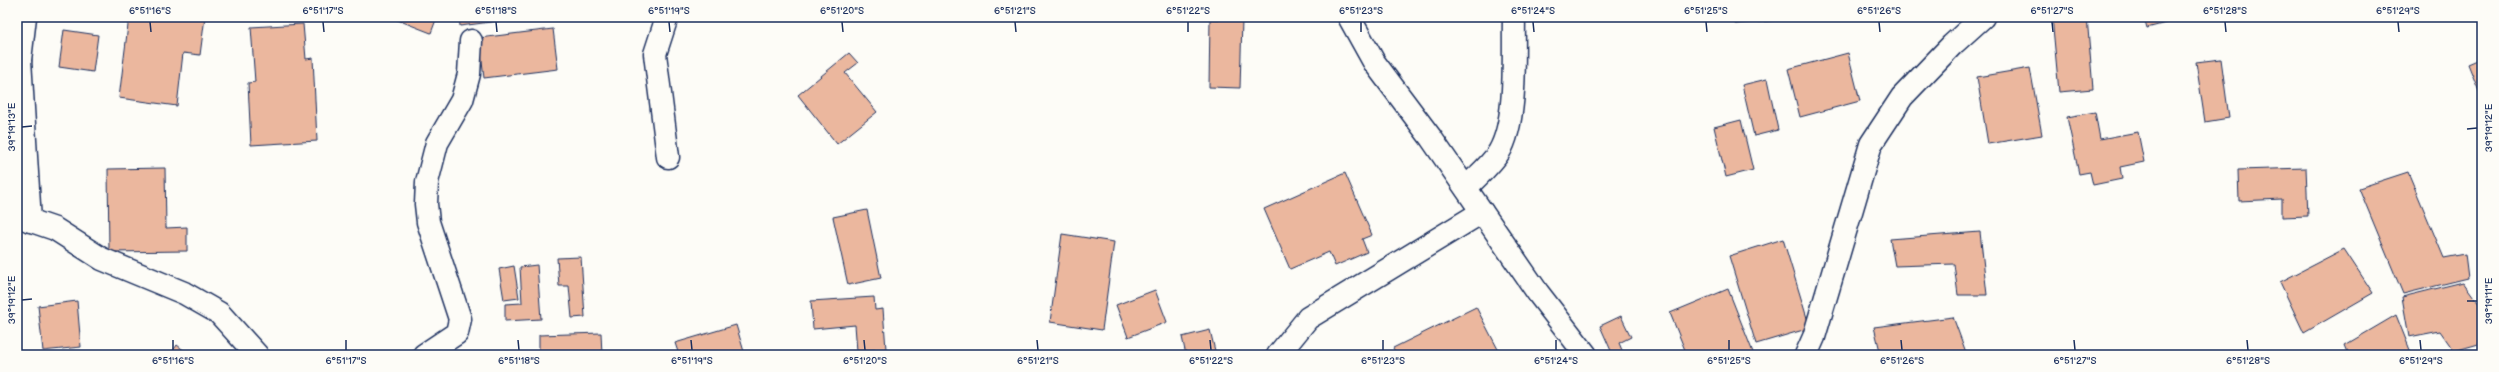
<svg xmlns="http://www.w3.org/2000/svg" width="2499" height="372" viewBox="0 0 2499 372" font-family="'Balsamiq Sans',sans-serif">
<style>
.building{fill:#ebb79e;stroke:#1b2f5e}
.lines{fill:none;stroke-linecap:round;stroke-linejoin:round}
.street-casing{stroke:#1b2f5e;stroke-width:25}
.street{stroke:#fdfcf7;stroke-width:22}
.ticks{fill:none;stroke:#1b2f5e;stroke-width:1.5}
.neatline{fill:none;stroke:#1b2f5e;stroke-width:1.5}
.ticks-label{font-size:10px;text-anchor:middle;fill:#1b2f5e}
</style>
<rect width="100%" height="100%" fill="#fdfcf7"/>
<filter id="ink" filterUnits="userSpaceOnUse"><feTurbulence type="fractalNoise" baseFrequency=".025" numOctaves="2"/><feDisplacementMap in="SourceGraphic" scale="8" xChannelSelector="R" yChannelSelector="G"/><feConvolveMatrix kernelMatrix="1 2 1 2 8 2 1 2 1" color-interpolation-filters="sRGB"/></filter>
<g filter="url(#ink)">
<g class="building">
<path d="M129,17H205L200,55L183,53L177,106L119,98Z"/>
<path d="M390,17H437L431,33Z"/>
<path d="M459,17H506V20L460,26Z"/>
<path d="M1735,17H1790V19L1735,24Z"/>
<path d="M2052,17H2087L2093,89L2059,92Z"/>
<path d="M2144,17H2188L2147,28Z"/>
<path d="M1210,19L1242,20L1240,88L1209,87Z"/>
<path d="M303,24L306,59L313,58L317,141L251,145L248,83L255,82L251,27Z"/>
<path d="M553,29L558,69L484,78L479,38Z"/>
<path d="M64,30L98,35L93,72L59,67Z"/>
<path d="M849,53L858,63L845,73L877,112L837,144L798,95Z"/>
<path d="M1848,53L1860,101L1800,117L1788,69Z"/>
<path d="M2482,58V99L2468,64Z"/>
<path d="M2221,59L2229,118L2205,122L2196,62Z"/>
<path d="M2030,68L2042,135L1988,144L1977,77Z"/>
<path d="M1767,79L1778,130L1754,136L1742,85Z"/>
<path d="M2095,112L2100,139L2138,132L2144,162L2120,167L2122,179L2093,185L2090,172L2079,174L2067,117Z"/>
<path d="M1741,120L1753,170L1726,177L1714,127Z"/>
<path d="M165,168L166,228L187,227V251L109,252L108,169Z"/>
<path d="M2306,168L2308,216L2282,217V199L2239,201L2238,170Z"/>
<path d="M2408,172L2444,258L2465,254L2468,278L2403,294L2359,188Z"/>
<path d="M1345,173L1372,235L1362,239L1367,252L1335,266L1329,252L1290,269L1264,209Z"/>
<path d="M867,210L881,278L848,285L833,217Z"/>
<path d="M1980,232L1987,295H1958L1954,264L1895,266L1890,239Z"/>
<path d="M1062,234L1114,242L1102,330L1050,322Z"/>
<path d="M1783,239L1810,328L1756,344L1729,256Z"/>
<path d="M2344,249L2373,293L2304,333L2280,282Z"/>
<path d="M581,257L585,317L572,318L569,286H559L557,258Z"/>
<path d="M537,265L541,319L505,321V304L522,303L520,267Z"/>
<path d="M514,266L519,298L504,300L499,269Z"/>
<path d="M2463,282L2482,308V327L2479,330L2482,343L2454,351L2440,331L2409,337L2402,297Z"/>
<path d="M1728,289L1754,355H1687L1670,313Z"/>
<path d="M1155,290L1167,322L1128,337L1116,305Z"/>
<path d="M874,297L875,310L883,309L886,349L857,351L855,325L813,329L811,301Z"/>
<path d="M77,301L81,347L43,351L38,306Z"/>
<path d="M1476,307L1501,355H1397L1393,348Z"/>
<path d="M2396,315L2412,355H2349L2345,345Z"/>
<path d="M1621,316L1631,337L1619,343L1624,355H1609L1612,353L1600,326Z"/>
<path d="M1953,317L1967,355H1881L1874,327Z"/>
<path d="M736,325L745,355H679L675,343Z"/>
<path d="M1210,330L1216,355H1186L1182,337Z"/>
<path d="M601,333L602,355H539V335Z"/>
<path d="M177,345L190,355H170Z"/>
</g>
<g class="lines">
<defs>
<g id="street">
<path d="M667,17L655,54L668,157"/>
<path d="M1349,17L1374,62L1431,138L1538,293L1586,355"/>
<path d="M20,60L30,221"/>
<path d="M17,65L20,60L25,17"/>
<path d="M1466,188C1476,177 1491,165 1499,152C1518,120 1513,54 1514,17"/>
<path d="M17,216L55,229L102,259L184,293L219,313L257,355"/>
<path d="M424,355L457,333L460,319L428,222L426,204L427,182L437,143L462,100L469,74L471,41"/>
<path d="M1278,355L1308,318L1482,212"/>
<path d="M1806,355L1814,337L1871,144L1902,97L1952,45L1983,17"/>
</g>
</defs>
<use href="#street" class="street-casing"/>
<use href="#street" class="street"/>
</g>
</g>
<path class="ticks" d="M150,22L151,32M323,22L324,32M496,22L497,32M669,22L670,32M842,22L843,32M1015,22L1016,32M1188,22V32M1361,22V32M1533,22L1534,32M1706,22L1707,32M1879,22L1880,32M2052,22L2053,32M2225,22L2226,32M2398,22L2399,32M22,127L32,126M2467,129L2477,128M22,300L32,299M2467,301H2477M173,340V350M346,340V350M518,340L519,350M691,340L692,350M864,340L865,350M1037,340L1038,350M1210,340L1211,350M1383,340V350M1556,340V350M1729,340V350M1901,340L1902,350M2074,340L2075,350M2247,340L2248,350M2420,340L2421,350"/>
<rect width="2499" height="372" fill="none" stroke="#fdfcf7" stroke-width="44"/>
<rect x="22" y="22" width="2455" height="328" class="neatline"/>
<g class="ticks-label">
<text x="150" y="14">6°51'16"S</text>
<text x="323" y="14">6°51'17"S</text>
<text x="496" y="14">6°51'18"S</text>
<text x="669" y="14">6°51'19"S</text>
<text x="842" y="14">6°51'20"S</text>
<text x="1015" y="14">6°51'21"S</text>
<text x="1188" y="14">6°51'22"S</text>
<text x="1361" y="14">6°51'23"S</text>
<text x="1533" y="14">6°51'24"S</text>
<text x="1706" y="14">6°51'25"S</text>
<text x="1879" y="14">6°51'26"S</text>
<text x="2052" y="14">6°51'27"S</text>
<text x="2225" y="14">6°51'28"S</text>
<text x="2398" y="14">6°51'29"S</text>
<text transform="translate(11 127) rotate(-90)" y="4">39°19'13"E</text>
<text transform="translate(2488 128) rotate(-90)" y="4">39°19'12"E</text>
<text transform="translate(11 300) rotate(-90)" y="4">39°19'12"E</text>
<text transform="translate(2488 301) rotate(-90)" y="4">39°19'11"E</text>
<text x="173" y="364">6°51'16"S</text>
<text x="346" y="364">6°51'17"S</text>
<text x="519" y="364">6°51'18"S</text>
<text x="692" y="364">6°51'19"S</text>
<text x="865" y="364">6°51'20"S</text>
<text x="1038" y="364">6°51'21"S</text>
<text x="1211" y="364">6°51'22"S</text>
<text x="1383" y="364">6°51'23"S</text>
<text x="1556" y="364">6°51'24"S</text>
<text x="1729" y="364">6°51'25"S</text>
<text x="1902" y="364">6°51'26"S</text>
<text x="2075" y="364">6°51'27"S</text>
<text x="2248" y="364">6°51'28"S</text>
<text x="2421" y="364">6°51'29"S</text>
</g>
</svg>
